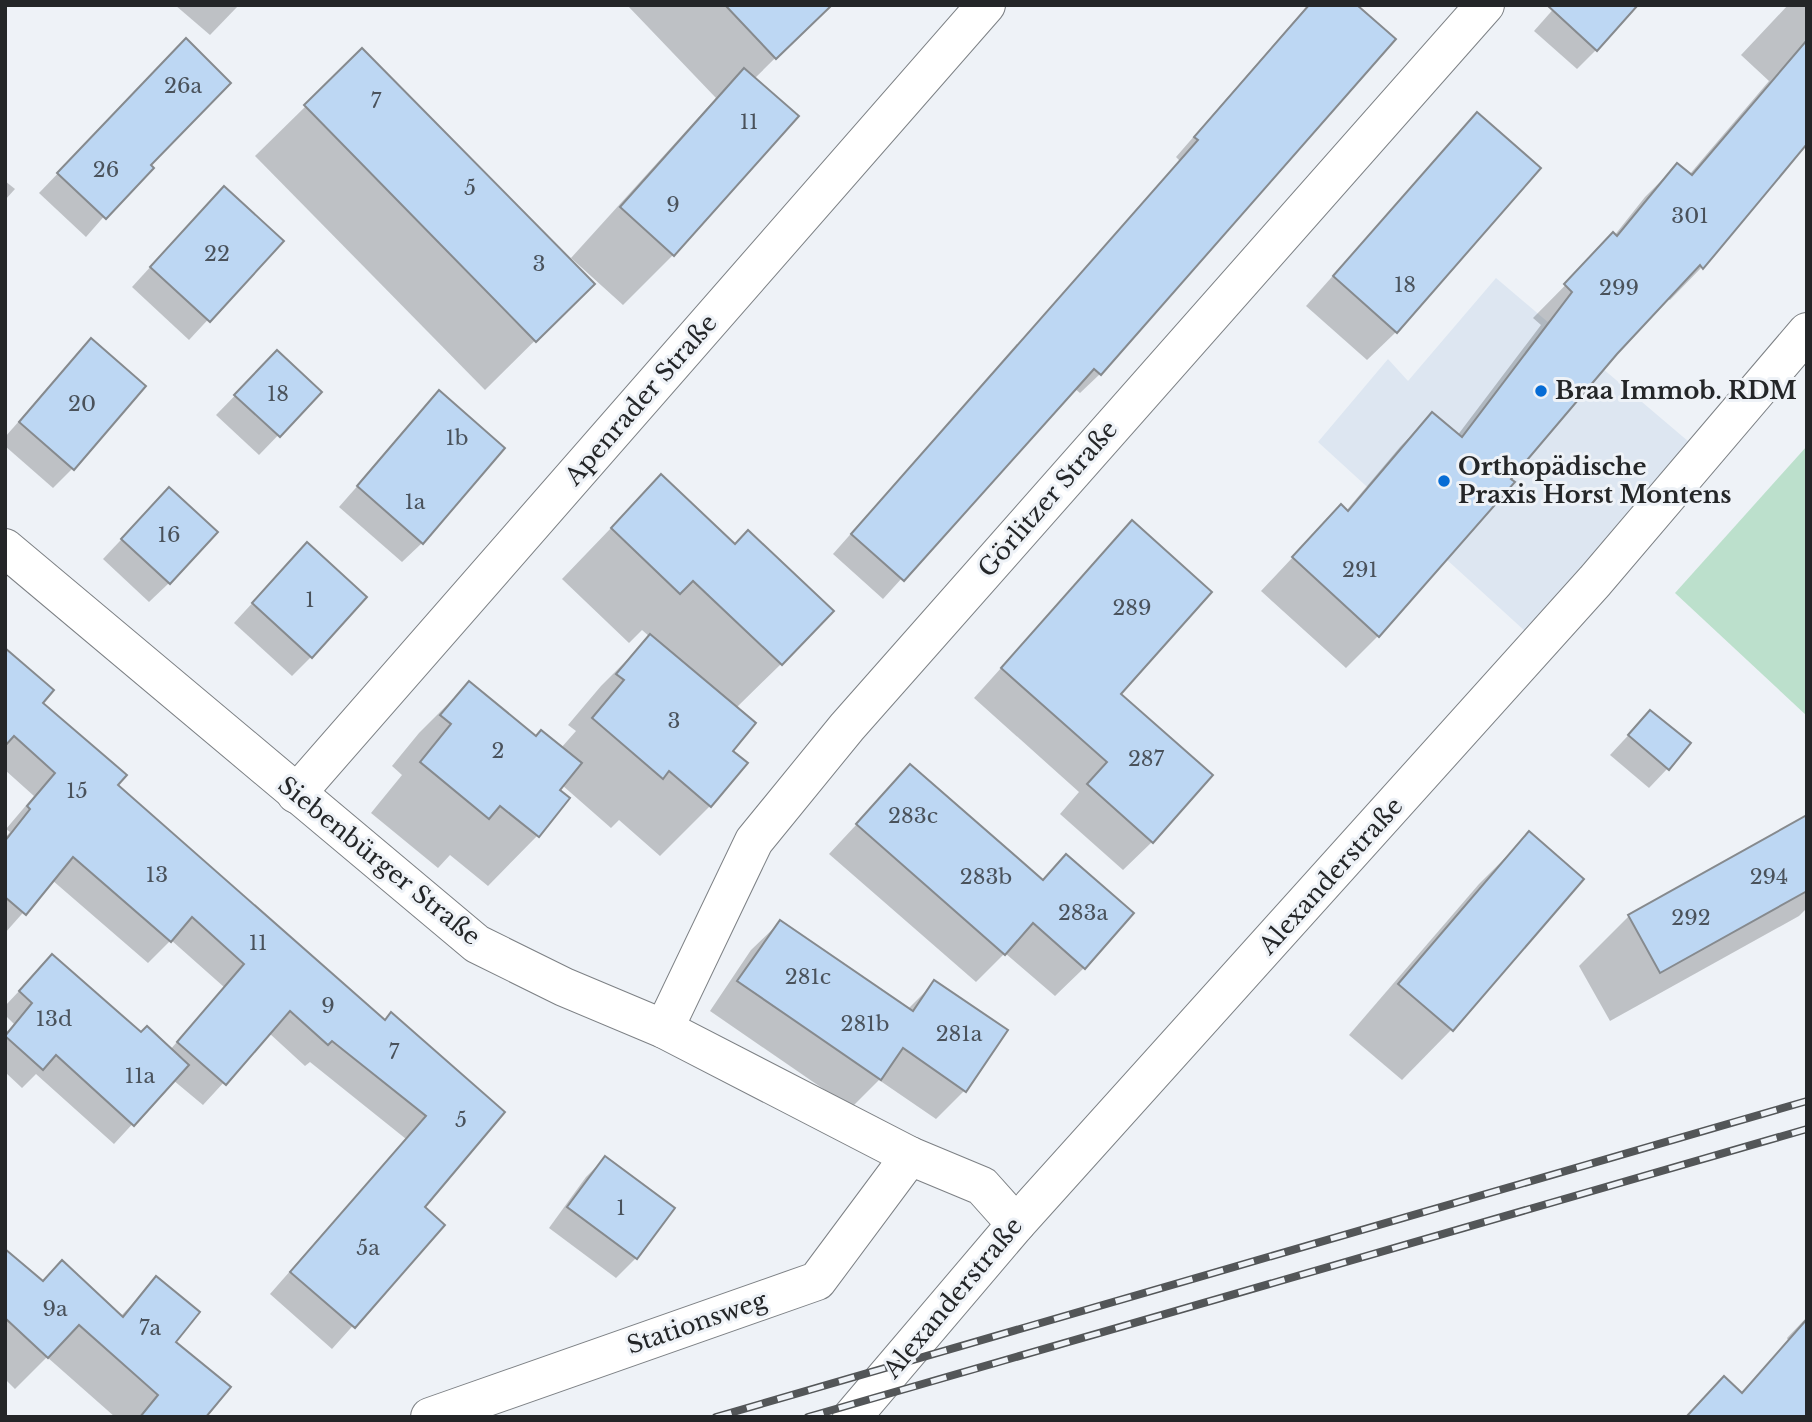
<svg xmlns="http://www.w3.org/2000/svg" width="1812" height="1422" viewBox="0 0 1812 1422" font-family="'Libre Baskerville',serif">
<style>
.built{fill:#dde6f1}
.green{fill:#bce0cc}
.shadow{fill:#0003}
.building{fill:#bdd7f3;stroke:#868a8e;stroke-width:2}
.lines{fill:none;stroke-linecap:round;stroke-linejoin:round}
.minor-casing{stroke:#7d8185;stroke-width:40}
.secondary-casing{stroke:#7d8185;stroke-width:40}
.minor{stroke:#fff;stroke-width:38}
.secondary{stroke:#fff;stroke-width:38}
.rail-casing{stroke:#535658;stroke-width:8}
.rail{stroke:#eef2f7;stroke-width:5;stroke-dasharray:16;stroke-linecap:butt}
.poi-dot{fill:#066cd5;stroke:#eef2f7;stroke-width:2.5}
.labels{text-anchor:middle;stroke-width:6;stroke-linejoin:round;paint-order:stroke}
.number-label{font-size:21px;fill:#4a525b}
.poi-label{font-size:24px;font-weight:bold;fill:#242628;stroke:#eef2f7;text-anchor:start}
.street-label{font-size:24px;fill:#242628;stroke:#eef2f7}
</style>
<rect width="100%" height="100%" fill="#eef2f7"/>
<path class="built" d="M1496,278L1702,453L1539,644L1318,442L1388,359L1408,381Z"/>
<path class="green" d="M1807,446V716L1675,593Z"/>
<g class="shadow">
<path d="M175,5H239L210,35Z"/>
<path d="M627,5H829L754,79L797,117L673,255L623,305L571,258L716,98Z"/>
<path d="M1308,5H1354L1100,374L1080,393L1074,388L883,599L833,554L1180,161L1176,157Z"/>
<path d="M1557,5L1596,50L1577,69L1534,31Z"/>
<path d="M1788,5H1807V142L1702,267L1670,300L1667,298L1615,353L1378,636L1346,668L1261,591L1341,506L1346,511L1400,447L1432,414L1457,436L1541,325L1533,318L1614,236L1645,197L1677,165L1689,175L1769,81L1741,55Z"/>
<path d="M362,51L592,284L485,390L255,156Z"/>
<path d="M167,60L149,165L86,237L39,193Z"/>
<path d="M1477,114L1396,332L1367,360L1306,306Z"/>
<path d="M5,181L15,189L5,200Z"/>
<path d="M204,208L281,241L189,340L132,287Z"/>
<path d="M91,340L72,469L53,488L5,446V437Z"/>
<path d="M258,372L319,393L259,455L216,415Z"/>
<path d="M439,393L422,543L402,562L339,507Z"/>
<path d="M661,476L781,664L736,708L731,751L746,763L710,806L660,856L619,820L611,828L562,785L558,790L568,798L537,836L488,886L450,855L438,868L371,813L402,775L392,766L419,733L469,683L536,738L561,748L576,731L568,725L601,686L650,637L642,630L629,643L562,579Z"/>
<path d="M150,509L169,583L149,602L103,559Z"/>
<path d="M1132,523L1119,694L1152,842L1123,870L1060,814L1079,792L974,698Z"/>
<path d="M288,564L311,657L292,676L234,623Z"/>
<path d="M5,664L116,785L384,1021L503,1112L422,1207L443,1225L332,1349L270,1294L406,1139L310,1062L305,1066L269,1033L203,1105L173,1080L114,1144L36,1074L22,1088L5,1072V1034L14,1024L5,1015V1006L52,956L141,1035L170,1050L224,987L171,940L148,963L52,880L5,933V838L10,832L6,829L34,796L5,770Z"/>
<path d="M1650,712L1668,768L1649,788L1610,755Z"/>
<path d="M910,767L1041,881L1066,856L1084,968L1055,996L1005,953L976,982L829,854Z"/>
<path d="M1807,817V908L1799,916L1610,1021L1579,966L1629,916Z"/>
<path d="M1529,834L1581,879L1451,1030L1402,1080L1349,1035L1479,884Z"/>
<path d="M780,922L907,1010L935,982L964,1091L936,1119L879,1080L851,1108L710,1011L751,950Z"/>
<path d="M605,1158L636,1258L616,1278L549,1228L586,1177Z"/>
<path d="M5,1251L42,1283L120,1317L156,1279L174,1342L204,1417H115L47,1357L15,1389L5,1379Z"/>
<path d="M1807,1317V1417L1741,1394L1788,1340L1787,1338Z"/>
</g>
<g class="building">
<path d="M725,5H832L776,59Z"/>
<path d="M1309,5H1357L1396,39L1101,375L1094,369L904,581L851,534L1198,140L1194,137Z"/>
<path d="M1547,5H1638L1597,51Z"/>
<path d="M186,38L231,83L151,165L154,168L106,219L57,173Z"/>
<path d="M1807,40V144L1703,269L1700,265L1617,354L1511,479L1515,482L1379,637L1292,557L1341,504L1348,511L1432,412L1462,437L1572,292L1564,284L1613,232L1617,236L1677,163L1692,175Z"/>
<path d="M362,48L595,284L536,342L304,105Z"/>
<path d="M744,68L799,116L674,256L620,207Z"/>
<path d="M1477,112L1541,168L1397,333L1333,276Z"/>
<path d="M224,186L284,241L210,322L150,267Z"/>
<path d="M91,338L146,386L74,470L19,422Z"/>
<path d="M277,350L322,392L280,437L234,395Z"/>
<path d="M439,390L505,448L423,544L357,486Z"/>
<path d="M661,474L735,544L748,530L834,611L782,665L693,581L680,594L611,528Z"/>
<path d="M169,487L218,532L170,584L121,539Z"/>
<path d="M1132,520L1212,592L1121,694L1213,775L1153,843L1087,784L1107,762L1001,668Z"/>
<path d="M307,542L367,597L312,658L252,603Z"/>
<path d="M650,634L756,723L733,751L748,763L711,807L669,771L663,779L592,718L624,680L616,674Z"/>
<path d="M5,648L54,690L43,703L127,775L118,785L385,1020L391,1012L505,1112L425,1207L445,1225L355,1328L290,1272L426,1116L332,1041L328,1045L290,1011L226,1085L177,1042L244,964L192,917L171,942L73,857L26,915L5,897V841L30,809L27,806L55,773L14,736L5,746Z"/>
<path d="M469,681L536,736L541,730L582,763L560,790L570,798L539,837L500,806L489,819L420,762L451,724L440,715Z"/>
<path d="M1650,710L1691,743L1669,770L1628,735Z"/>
<path d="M910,764L1043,880L1066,854L1134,913L1085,969L1033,923L1005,955L856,824Z"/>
<path d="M1807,815V891L1660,973L1628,915Z"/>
<path d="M1529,831L1584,879L1453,1031L1398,984Z"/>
<path d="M780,920L913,1011L934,980L1008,1030L966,1092L903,1048L881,1080L737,981Z"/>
<path d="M52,954L141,1032L147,1026L189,1065L134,1126L56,1055L43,1070L5,1036L32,1003L19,991Z"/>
<path d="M605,1156L675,1208L637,1259L567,1207Z"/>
<path d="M5,1249L43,1281L62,1260L123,1317L156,1276L200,1312L176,1342L231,1387L206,1417H140L158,1395L79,1325L48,1358L5,1318Z"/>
<path d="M1807,1319V1417H1686L1724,1376L1742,1393Z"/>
</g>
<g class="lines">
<defs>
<g id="minor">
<path d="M5,548L477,944L564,987L664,1029L910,1156L982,1186L1016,1224"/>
<path d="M296,794L986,5"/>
<path d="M664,1029L754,841L847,727L1485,5"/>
<path d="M430,1417L817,1281L910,1156"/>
</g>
<path id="secondary" d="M852,1417L1016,1224L1595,581L1807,332"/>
</defs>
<use href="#minor" class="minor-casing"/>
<use href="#secondary" class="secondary-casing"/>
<use href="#minor" class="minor"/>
<use href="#secondary" class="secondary"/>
<defs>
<g id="rail">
<path d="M716,1417L1807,1101"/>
<path d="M808,1417L1807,1129"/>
</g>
</defs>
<use href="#rail" class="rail-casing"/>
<use href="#rail" class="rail"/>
</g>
<g class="poi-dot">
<circle cx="1541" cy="391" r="7"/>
<circle cx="1444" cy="481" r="7"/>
</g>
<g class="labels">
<g class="number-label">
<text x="183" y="93">26a</text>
<text x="376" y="108">7</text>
<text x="749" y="129">11</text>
<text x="106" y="177">26</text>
<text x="470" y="195">5</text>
<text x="673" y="212">9</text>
<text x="1690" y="223">301</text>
<text x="217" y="261">22</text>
<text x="539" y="271">3</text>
<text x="1405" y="292">18</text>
<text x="1619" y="295">299</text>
<text x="278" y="401">18</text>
<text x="82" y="411">20</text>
<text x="457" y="445">1b</text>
<text x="415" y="509">1a</text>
<text x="169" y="542">16</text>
<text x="1360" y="577">291</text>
<text x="310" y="607">1</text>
<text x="1132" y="615">289</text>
<text x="674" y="728">3</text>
<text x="498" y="758">2</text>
<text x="1146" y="766">287</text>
<text x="77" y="798">15</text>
<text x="913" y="823">283c</text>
<text x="157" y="882">13</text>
<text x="986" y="884">283b</text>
<text x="1769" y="884">294</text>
<text x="1083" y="920">283a</text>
<text x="1691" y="925">292</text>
<text x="258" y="950">11</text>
<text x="808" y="984">281c</text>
<text x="328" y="1013">9</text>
<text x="54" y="1026">13d</text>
<text x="865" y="1031">281b</text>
<text x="959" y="1041">281a</text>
<text x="394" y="1059">7</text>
<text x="140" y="1083">11a</text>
<text x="461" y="1127">5</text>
<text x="621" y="1215">1</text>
<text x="368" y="1255">5a</text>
<text x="55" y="1316">9a</text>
<text x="150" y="1335">7a</text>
</g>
<g class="poi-label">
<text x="1555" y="399">Braa Immob. RDM</text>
<text x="1458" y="475">Orthopädische<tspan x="1458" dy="28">Praxis Horst Montens</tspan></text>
</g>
<g class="street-label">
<text transform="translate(641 400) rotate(-49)" y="8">Apenrader Straße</text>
<text transform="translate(1048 499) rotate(-49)" y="8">Görlitzer Straße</text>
<text transform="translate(379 861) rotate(39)" y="8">Siebenbürger Straße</text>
<text transform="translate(1331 876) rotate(-48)" y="8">Alexanderstraße</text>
<text transform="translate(953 1298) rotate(-50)" y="8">Alexanderstraße</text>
<text transform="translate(697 1323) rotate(-19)" y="8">Stationsweg</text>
</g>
</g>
<rect width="1812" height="1422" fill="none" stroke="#242628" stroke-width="14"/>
</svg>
